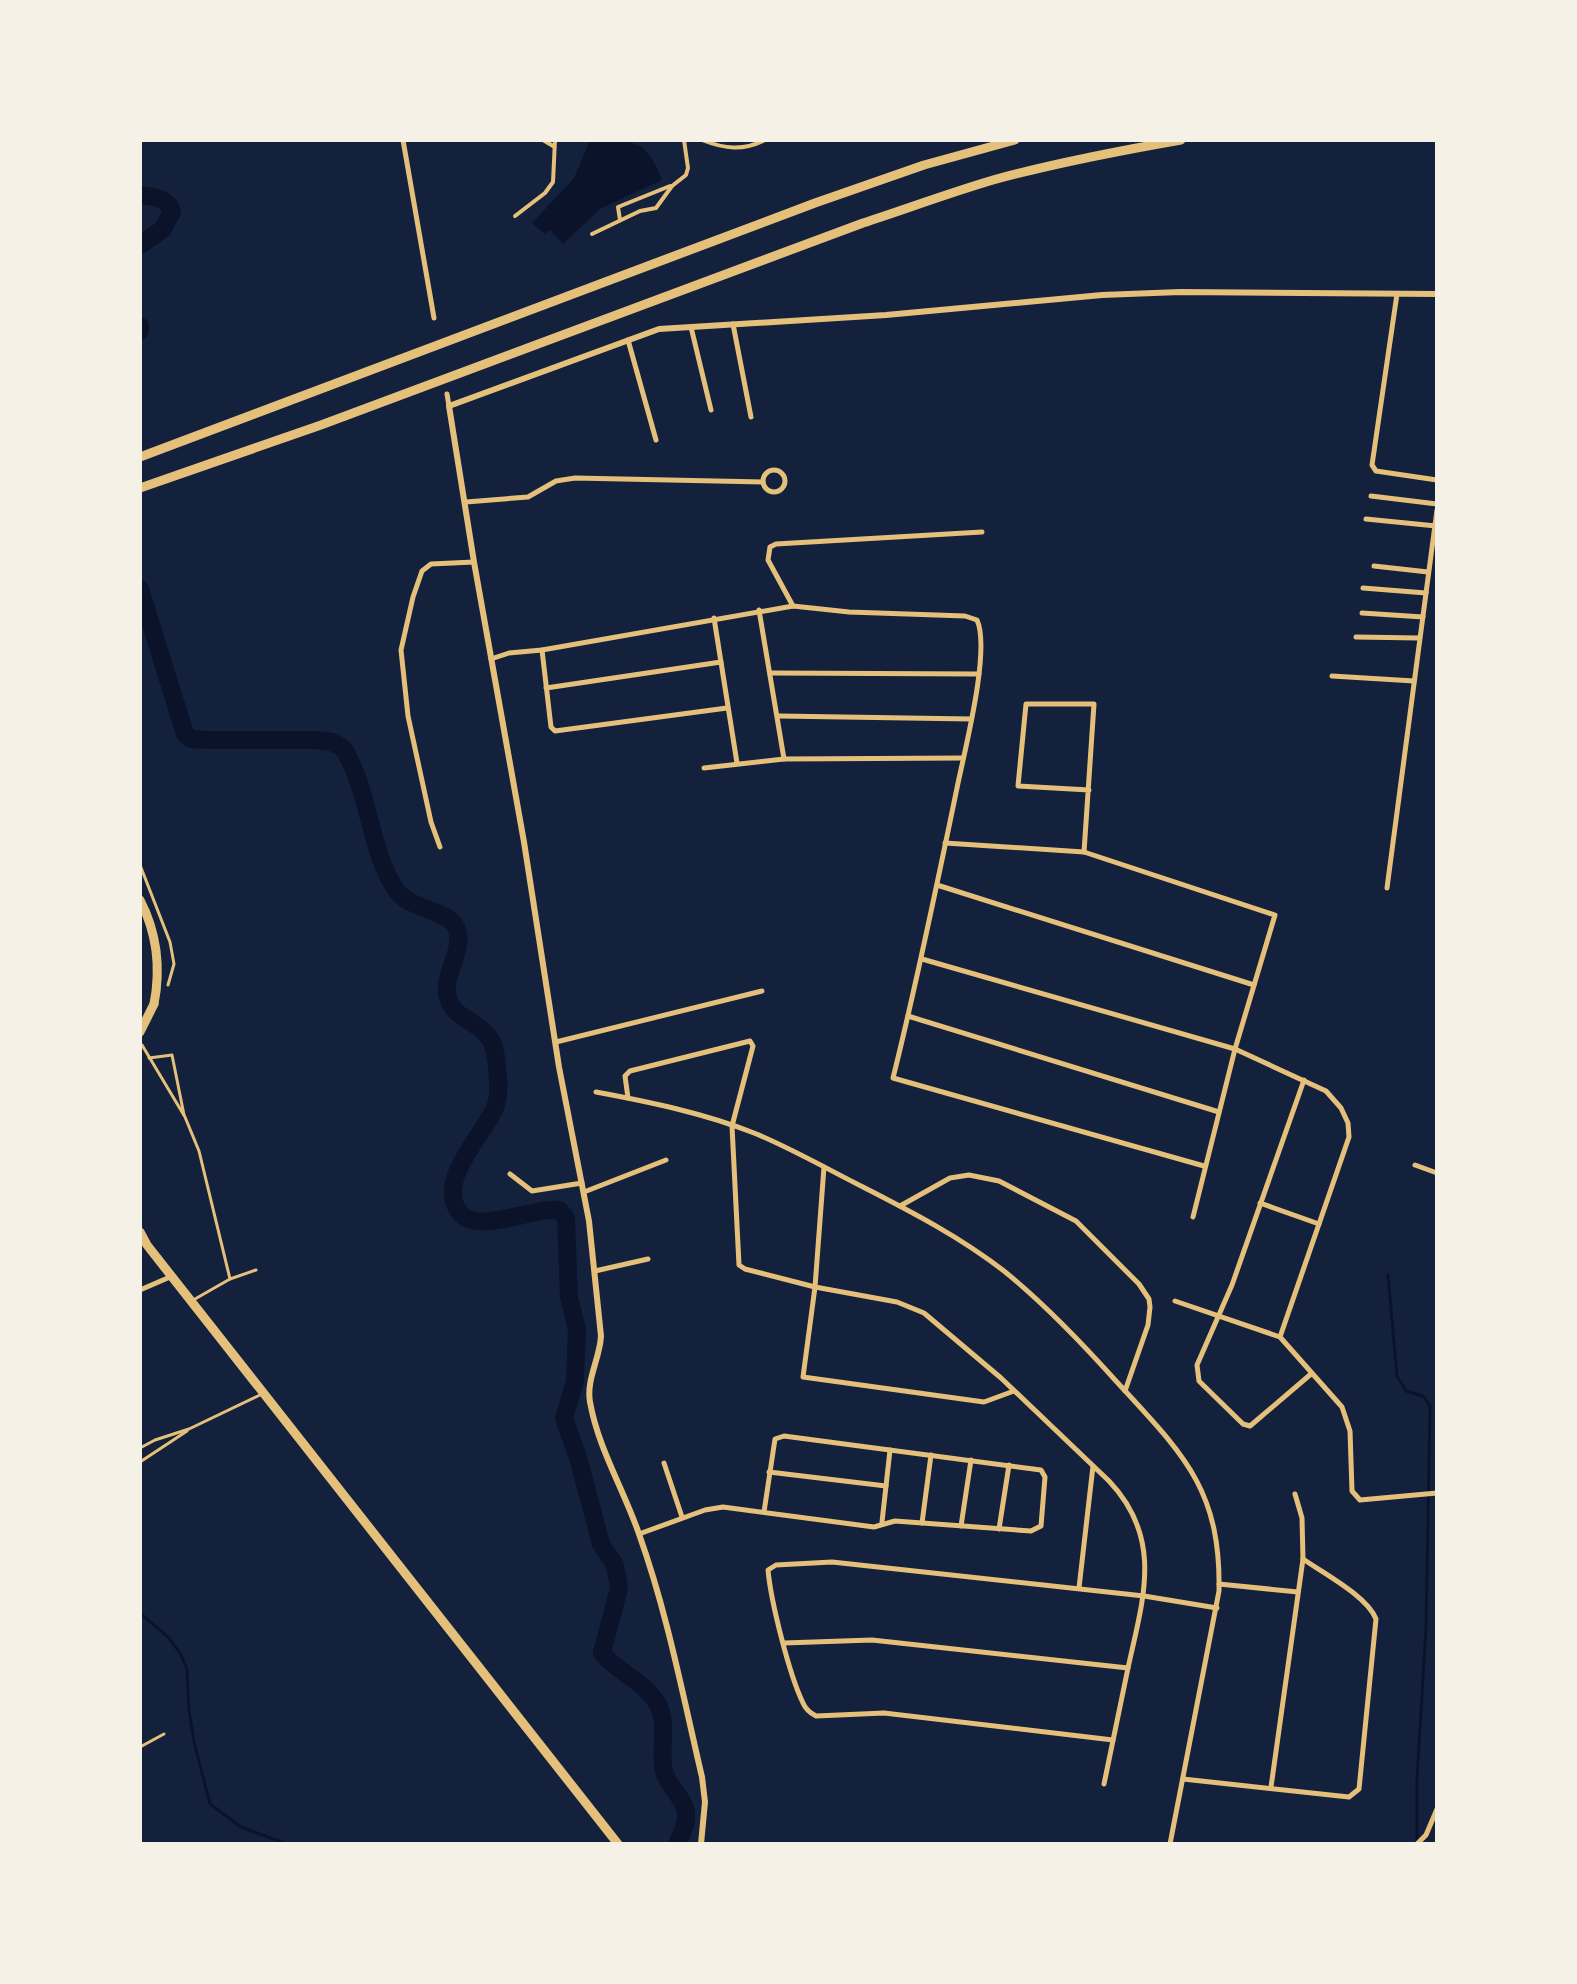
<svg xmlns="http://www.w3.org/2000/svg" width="1577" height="1984" viewBox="0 0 1577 1984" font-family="'Work Sans',sans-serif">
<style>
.water{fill:#0b132b}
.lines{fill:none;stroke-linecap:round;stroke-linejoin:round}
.stream{stroke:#0b132b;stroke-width:3}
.river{stroke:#0b132b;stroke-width:18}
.service{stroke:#e5c07b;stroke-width:3}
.pedestrian{stroke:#e5c07b;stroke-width:4}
.minor{stroke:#e5c07b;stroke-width:5}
.tertiary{stroke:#e5c07b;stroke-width:6}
.trunk{stroke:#e5c07b;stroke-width:9}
.motorway{stroke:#e5c07b;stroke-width:9}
</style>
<rect width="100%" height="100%" fill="#14213d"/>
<path class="water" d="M590,140C632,140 646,138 662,180L600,209L563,244L550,230L545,234L532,223L574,178Z"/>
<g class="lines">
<g class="stream">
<path d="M1388,1275L1397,1376L1406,1391L1423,1396L1430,1406L1426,1627L1417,1779V1841"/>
<path d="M140,1613L168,1637L180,1653L187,1669L189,1710L194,1742L210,1804L241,1827L287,1844"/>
</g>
<g class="river">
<path d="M140,195C153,197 168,197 172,212L163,229L140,245"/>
<path d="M140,326V331"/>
<path d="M140,589L185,734L191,739L206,740H317L332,742L343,748C369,788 370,853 396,890C410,910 449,910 456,927C466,950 441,975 448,998C454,1019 479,1021 490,1039C497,1050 497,1068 498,1080C499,1090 498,1101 494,1110C482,1136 435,1183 460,1213C478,1235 532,1207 559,1210L566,1218L569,1297L577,1330L575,1381L564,1418L579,1461L601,1544L615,1565L619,1588L602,1653C617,1672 644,1681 657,1703C669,1723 659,1749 664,1771C668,1787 685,1798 686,1814C687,1824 681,1835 677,1844"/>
</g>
<g class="service">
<path d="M140,865L170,942L174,964L168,985"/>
<path d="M142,1045L185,1117L199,1151L230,1279"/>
<path d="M149,1058L172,1055L184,1115"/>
<path d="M195,1299L230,1279L256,1270"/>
<path d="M140,1448L155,1440L189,1429L262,1394"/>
<path d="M140,1462L187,1431"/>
<path d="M140,1747L164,1734"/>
</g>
<g class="pedestrian">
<path d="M543,140L553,146"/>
<path d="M702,140C725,149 743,151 765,140"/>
<path d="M515,216L545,193L553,182L555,140"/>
<path d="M620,220L618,207L670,186"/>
<path d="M592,234L640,211L656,208L672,186L686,175L688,168L684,140"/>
</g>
<g class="minor">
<path d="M403,140L434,318"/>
<path d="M1397,294L1372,465L1376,471L1437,480"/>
<path d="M733,324L751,417"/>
<path d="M691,327L711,410"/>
<path d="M628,340L656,440"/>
<path d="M447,394L449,406"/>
<circle cx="774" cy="481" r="11"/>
<path d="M1371,496L1437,504"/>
<path d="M466,502L528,497L556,481L575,478L763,482"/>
<path d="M1366,519L1436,526"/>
<path d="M1374,566L1428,572"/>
<path d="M1363,588L1426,593"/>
<path d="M793,606L768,560L770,547L776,544L982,532"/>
<path d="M759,610L784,759"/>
<path d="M1362,613L1423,617"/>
<path d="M714,618L737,763"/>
<path d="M1356,637L1419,638"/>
<path d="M542,650L551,727L555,731L727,708"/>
<path d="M491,659L509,653L542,650L793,606L849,612L965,616L977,620C991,650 964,753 957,788C937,885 917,982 893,1078L1204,1166"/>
<path d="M771,673L979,674"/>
<path d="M1332,676L1414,681"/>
<path d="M546,688L721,662"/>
<path d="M779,716L971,719"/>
<path d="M704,768L784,759L963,758"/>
<path d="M945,843L1084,852L1275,915L1235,1049L1193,1217"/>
<path d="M440,847L431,822L408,716L401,650L413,597L422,571L431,564L474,562"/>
<path d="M1084,852L1094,704H1026L1018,786L1089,790"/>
<path d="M937,885L1254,985"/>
<path d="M1387,888L1437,510"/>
<path d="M922,959L1235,1049L1326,1091L1341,1108L1348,1123L1349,1137L1280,1337"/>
<path d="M908,1016L1219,1112"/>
<path d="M556,1042L762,991"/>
<path d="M1304,1080L1232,1285L1197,1365L1199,1381L1243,1424L1250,1426L1311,1374"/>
<path d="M596,1092C650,1102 703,1113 754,1133C791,1148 827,1169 863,1187C912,1212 960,1237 1004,1271C1045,1304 1081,1342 1116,1381C1182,1453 1221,1488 1219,1591L1170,1844"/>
<path d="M628,1098L625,1076L630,1071L750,1041L753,1046L732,1126L739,1265L745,1269L815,1287L897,1302L924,1313L1001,1378L1109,1481C1164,1539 1143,1599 1128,1668C1120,1706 1112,1745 1104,1784"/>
<path d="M1415,1165L1437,1173"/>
<path d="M824,1167L815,1287L803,1377L984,1402L1014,1391"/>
<path d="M510,1174L532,1191L582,1183"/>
<path d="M584,1192L666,1160"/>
<path d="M1260,1203L1319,1224"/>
<path d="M900,1206L950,1178L969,1175L999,1181L1076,1221L1139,1284L1149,1299L1150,1307L1148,1325L1125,1391"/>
<path d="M595,1271L648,1259"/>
<path d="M140,1290L170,1277"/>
<path d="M1175,1301L1280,1337L1342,1407L1350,1431L1352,1491L1360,1500L1437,1493"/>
<path d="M664,1463L682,1517"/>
<path d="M769,1472L886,1486"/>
<path d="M882,1522L890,1450"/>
<path d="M922,1523L931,1455"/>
<path d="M961,1526L971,1460"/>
<path d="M999,1529L1009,1465"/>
<path d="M639,1534L705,1510L723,1507L874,1527L895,1521L1031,1531L1041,1526L1045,1477L1041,1470L784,1436L775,1439L764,1512"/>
<path d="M1219,1584L1298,1592"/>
<path d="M1079,1588L1093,1466"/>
<path d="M784,1643L872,1640L1128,1668"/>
<path d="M1113,1740L884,1713L816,1716C810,1713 806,1710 803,1703C789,1674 771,1602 768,1570L776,1565L832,1562L1144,1596L1217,1608"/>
<path d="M1183,1779L1349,1797L1359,1789L1376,1619C1367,1596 1323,1573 1303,1559"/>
<path d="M1271,1787L1303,1559L1302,1518L1295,1494"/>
<path d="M1417,1844L1426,1835L1437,1809"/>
</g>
<path class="tertiary" d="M701,1844L705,1802L702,1777C683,1696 667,1612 639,1534C624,1490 598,1448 590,1402C586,1380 600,1358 601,1336L589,1221L559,1067L524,842L474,562L449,406L659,329L886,315L1102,295L1180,292L1437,294"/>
<g class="trunk">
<path d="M140,1032L154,1004"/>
<path d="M140,1232L147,1245L618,1844"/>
</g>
<g class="motorway">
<path d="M140,457L815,203L924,165L1015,140"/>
<path d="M140,488L321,425L863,223C906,209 949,193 993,180C1055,163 1118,151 1181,140"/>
<path d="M140,900C157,933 161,968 154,1004"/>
</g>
</g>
<rect width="1577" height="1984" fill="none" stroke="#f6f1e7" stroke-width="284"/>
</svg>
